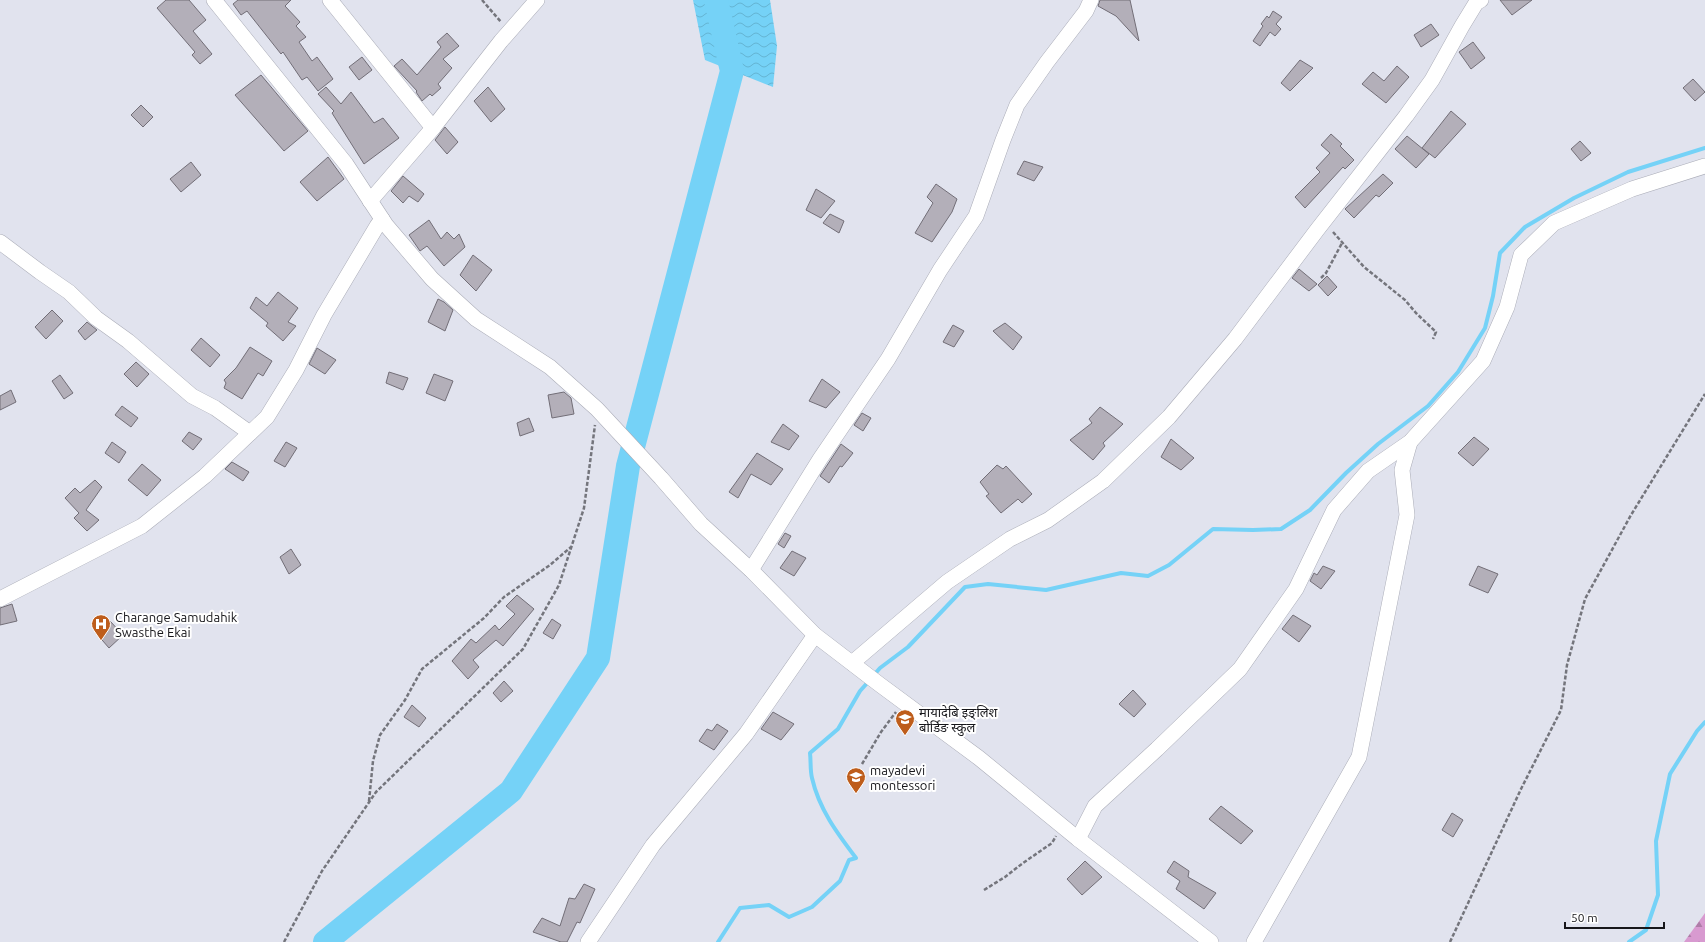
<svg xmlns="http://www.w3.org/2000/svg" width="1705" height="942" viewBox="0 0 1705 942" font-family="Ubuntu,'Noto Sans Devanagari',sans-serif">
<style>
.forest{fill:url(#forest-firs)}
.water{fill:url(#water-waves)}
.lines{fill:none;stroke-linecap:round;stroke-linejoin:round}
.stream{stroke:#75d2f7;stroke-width:4}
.river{stroke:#75d2f7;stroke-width:24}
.building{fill:#b3afb9;stroke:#726e77}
.minor-casing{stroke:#abadb8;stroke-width:16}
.path{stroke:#74757c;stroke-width:2.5;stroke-dasharray:4 2;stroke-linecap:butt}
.minor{stroke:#fff;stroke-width:15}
.labels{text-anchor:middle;stroke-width:4;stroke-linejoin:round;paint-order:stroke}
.poi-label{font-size:13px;fill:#16161a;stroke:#fff;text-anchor:start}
</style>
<defs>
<pattern id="forest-firs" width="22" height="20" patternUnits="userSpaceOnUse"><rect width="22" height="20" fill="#d89ad0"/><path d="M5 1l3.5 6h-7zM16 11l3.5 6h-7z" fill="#ae7da8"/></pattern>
<pattern id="water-waves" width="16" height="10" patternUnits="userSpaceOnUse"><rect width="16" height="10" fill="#75d2f7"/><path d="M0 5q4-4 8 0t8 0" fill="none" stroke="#64b4d3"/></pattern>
</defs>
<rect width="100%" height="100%" fill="#e1e3ee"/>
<path class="forest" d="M1705,913V942H1684Z"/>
<path class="water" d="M693,0H770L777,46L773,87L705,60Z"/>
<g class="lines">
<g class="stream">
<path d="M873,676L880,668L908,647L965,587L988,584L1046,590L1121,573L1148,576L1169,565L1213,529L1253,530L1281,529L1310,510L1346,473L1378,444L1428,406L1458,372L1485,328L1493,296L1500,253L1525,227L1574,198L1628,172L1705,148"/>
<path d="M718,942L740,908L769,905L789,917L812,907L840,881L849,860L856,858C837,833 819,809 812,778C810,770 811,761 810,753L838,729L860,691L869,681"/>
<path d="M1629,942L1646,930L1658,895L1656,841L1670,774L1697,731L1705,722"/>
</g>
<path class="river" d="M325,942L511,791L598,658L628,466L732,71L716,0"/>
</g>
<g class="building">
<path d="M166,0H189L206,20L193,31L212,54L200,64L192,55L195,52L157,8Z"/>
<path d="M238,0H291L285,6L300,22L296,26L306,37L299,42L312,61L317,57L333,79L318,91L307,77L302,80L283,52L281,54L247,11L241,15L233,4Z"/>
<path d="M1100,0H1130L1139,41L1116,16L1098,6Z"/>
<path d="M1500,0H1532L1512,15Z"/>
<path d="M1273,11L1282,17L1276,24L1281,29L1275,36L1270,32L1260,46L1253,41L1263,26L1261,24L1267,16L1269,18Z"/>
<path d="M1431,24L1439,35L1421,47L1414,35Z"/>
<path d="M447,33L459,46L443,59L452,68L438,84L441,88L432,96L430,94L422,101L416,92L417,91L394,66L402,59L417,75L441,47L437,42Z"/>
<path d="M1473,42L1485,58L1471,69L1459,52Z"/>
<path d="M362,57L372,70L359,80L349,67Z"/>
<path d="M1300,60L1313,68L1290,91L1281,83Z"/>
<path d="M1397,66L1409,77L1386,103L1362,84L1373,72L1384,81Z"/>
<path d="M261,75L308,131L284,151L235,95Z"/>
<path d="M1693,79L1705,92L1695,101L1683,88Z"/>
<path d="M326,87L341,104L351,92L374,123L383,118L399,138L364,164L332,113L334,111L318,94Z"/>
<path d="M488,87L505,109L491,122L474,101Z"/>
<path d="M141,105L153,117L143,127L131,115Z"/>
<path d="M1451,111L1466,124L1435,158L1422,148Z"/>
<path d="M445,127L458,142L447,154L435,140Z"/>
<path d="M1331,134L1342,144L1340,146L1354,160L1345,169L1343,167L1305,208L1295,197L1320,172L1316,168L1330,153L1321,145Z"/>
<path d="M1407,136L1429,154L1416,168L1395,149Z"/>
<path d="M1580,141L1591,153L1581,161L1571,149Z"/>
<path d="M328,157L344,179L317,201L300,182Z"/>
<path d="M1024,161L1043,167L1034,181L1017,174Z"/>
<path d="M191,162L201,175L181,192L170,179Z"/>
<path d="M1383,174L1393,183L1379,197L1376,195L1354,218L1345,209Z"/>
<path d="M403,176L424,194L418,202L409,196L403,203L391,191Z"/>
<path d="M936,184L957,199L952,212L932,242L915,233L933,203L927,197Z"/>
<path d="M816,189L835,201L821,218L806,210Z"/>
<path d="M830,214L844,221L839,233L823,223Z"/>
<path d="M429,220L441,239L447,232L454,239L459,234L465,247L444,266L427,246L420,251L409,235Z"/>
<path d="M473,255L492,270L476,291L460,275Z"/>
<path d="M1299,269L1317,284L1309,291L1292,278Z"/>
<path d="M1327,276L1337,287L1328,296L1318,285Z"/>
<path d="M278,292L298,308L288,322L296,326L283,341L266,326L268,323L250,308L256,297L267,306Z"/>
<path d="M438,299L444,302L453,310L445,331L428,322Z"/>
<path d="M52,310L63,321L46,339L35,327Z"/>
<path d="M87,322L97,330L85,340L78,331Z"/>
<path d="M1005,323L1022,337L1013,350L993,331Z"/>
<path d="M953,325L964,331L954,347L943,342Z"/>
<path d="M201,338L220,355L210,367L191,350Z"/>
<path d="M250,347L272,361L263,376L258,373L242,399L224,388L226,383L224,380L236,368Z"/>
<path d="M317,348L336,360L325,374L309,364Z"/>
<path d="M136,362L149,374L137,387L124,374Z"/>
<path d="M389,372L408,378L403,390L386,383Z"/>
<path d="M434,374L453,381L445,401L426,393Z"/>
<path d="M60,375L73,393L64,399L52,381Z"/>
<path d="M822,379L840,392L826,408L809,401Z"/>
<path d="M11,390L16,402L0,410V396Z"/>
<path d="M564,392L571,398L574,414L552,418L548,395Z"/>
<path d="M122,406L138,418L131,427L115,415Z"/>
<path d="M1100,407L1123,424L1103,443L1105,446L1093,460L1070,440L1092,423L1089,419Z"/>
<path d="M862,413L871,418L863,431L854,425Z"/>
<path d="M529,418L534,431L520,436L517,423Z"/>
<path d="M783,424L799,436L789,450L771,442Z"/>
<path d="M189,432L202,439L193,450L182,441Z"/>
<path d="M1474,437L1489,449L1473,466L1458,453Z"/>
<path d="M1171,439L1194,458L1181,470L1161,457Z"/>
<path d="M112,442L126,452L119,463L105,453Z"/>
<path d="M286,442L297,448L285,467L274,461Z"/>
<path d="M841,444L853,453L842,467L840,466L829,483L820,476Z"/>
<path d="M757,453L783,469L771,485L751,474L738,498L729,492Z"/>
<path d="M232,462L249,472L243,481L225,469Z"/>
<path d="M142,464L161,480L147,496L128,480Z"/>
<path d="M997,465L1003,469L1006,466L1032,494L1022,503L1018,499L1001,513L986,496L989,494L980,482Z"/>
<path d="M95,480L102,487L86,510L99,520L87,531L74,518L79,513L65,498L75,488L80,493Z"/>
<path d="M785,533L791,536L784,548L778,544Z"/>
<path d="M291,549L301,565L289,574L280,557Z"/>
<path d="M792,551L806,558L794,576L780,568Z"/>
<path d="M1323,566L1335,571L1321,589L1310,581L1314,573L1317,575Z"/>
<path d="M1478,566L1498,574L1488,593L1469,585Z"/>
<path d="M517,595L534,609L503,646L496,640L473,660L479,667L468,679L452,661L471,639L476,643L495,625L499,630L515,614L506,606Z"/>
<path d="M12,604L17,621L0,625V608Z"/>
<path d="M1293,615L1311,626L1299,642L1282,629Z"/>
<path d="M552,619L561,625L553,639L543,633Z"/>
<path d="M110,621L123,635L109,648L96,633Z"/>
<path d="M504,681L513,691L501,702L493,693Z"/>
<path d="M1133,690L1146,704L1134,717L1119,704Z"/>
<path d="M412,705L426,718L419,727L404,717Z"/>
<path d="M773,712L794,724L781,740L761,729Z"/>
<path d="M717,724L728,731L714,750L699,741L707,729L712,731Z"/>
<path d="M1221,806L1253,831L1241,844L1209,819Z"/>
<path d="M1452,813L1463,820L1453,837L1442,830Z"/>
<path d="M1085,861L1102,877L1082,895L1067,879Z"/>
<path d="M1174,861L1189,871L1188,877L1216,893L1204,909L1176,889L1180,881L1167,872Z"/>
<path d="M584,884L595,889L580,923L577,922L567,942H561L533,932L542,918L560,926L569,898L575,899Z"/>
</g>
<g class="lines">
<defs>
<g id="minor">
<path d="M214,0L346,164L386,225L432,279L476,319L550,367L597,409L661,478L701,524L751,570L815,635L879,684L979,758L1078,839L1211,942"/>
<path d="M330,0L433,128"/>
<path d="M370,201L433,128L501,41L537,0"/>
<path d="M0,242L40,272L69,292L96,318L128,341L192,396L215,408L250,433"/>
<path d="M751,570L820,459L888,359L940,270L976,216L1003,140L1017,105L1047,62L1086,11L1091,0"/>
<path d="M0,599L142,526L205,476L267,417L296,370L324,315L377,226L382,219"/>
<path d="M852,663L947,582L1010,539L1048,520L1103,481L1169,417L1235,339L1317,230L1406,116L1432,80L1462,26L1476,3L1481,0"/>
<path d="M1078,839L1095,806L1157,749L1240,669L1296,589L1334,510L1368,471L1410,442L1483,361L1507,307L1521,255L1554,223L1632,189L1705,166"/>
<path d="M588,942L653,845L746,734L815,635"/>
<path d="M1254,942L1359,757L1407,515L1402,470L1410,442"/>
</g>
</defs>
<use href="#minor" class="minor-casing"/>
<g class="path">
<path d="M482,0L501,22"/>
<path d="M1333,232L1364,267L1405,300L1416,313L1436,332L1433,339"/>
<path d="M1321,278L1326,273L1342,243"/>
<path d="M862,764L881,732L896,712"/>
<path d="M369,801L373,761L380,735L405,700L422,669L484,618L504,597L550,565L571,547"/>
<path d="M984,890L1005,877L1023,863L1052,843L1056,836"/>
<path d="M284,942L322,871L376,792L523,649L559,585L584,508L595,425"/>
<path d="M1450,942L1521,789L1561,710L1567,665L1585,599L1631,515L1705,394"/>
</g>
<use href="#minor" class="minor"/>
</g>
<defs>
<symbol id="hospital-pin" viewBox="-11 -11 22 30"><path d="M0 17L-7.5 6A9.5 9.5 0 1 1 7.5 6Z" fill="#be5d1b" stroke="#fff"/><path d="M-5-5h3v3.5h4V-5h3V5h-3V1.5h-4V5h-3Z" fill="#fff"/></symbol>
<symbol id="school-pin" viewBox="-11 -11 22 30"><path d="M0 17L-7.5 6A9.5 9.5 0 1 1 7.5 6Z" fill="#be5d1b" stroke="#fff"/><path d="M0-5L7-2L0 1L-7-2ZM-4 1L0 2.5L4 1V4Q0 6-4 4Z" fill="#fff"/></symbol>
</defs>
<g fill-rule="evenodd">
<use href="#hospital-pin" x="90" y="613" width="22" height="30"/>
<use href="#school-pin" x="894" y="708" width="22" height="30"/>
<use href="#school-pin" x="845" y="766" width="22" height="30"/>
</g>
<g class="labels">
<g class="poi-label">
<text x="115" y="622">Charange Samudahik<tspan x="115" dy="15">Swasthe Ekai</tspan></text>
<text x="919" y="717">मायादेबि इङ्लिश<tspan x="919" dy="15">बोर्डिङ स्कुल</tspan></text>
<text x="870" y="775">mayadevi<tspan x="870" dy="15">montessori</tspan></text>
</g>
</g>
<path d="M1565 922v6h99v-6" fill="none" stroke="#16161a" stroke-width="2"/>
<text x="1571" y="922" font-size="12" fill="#16161a" stroke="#ffffff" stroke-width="3" paint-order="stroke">50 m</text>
</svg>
